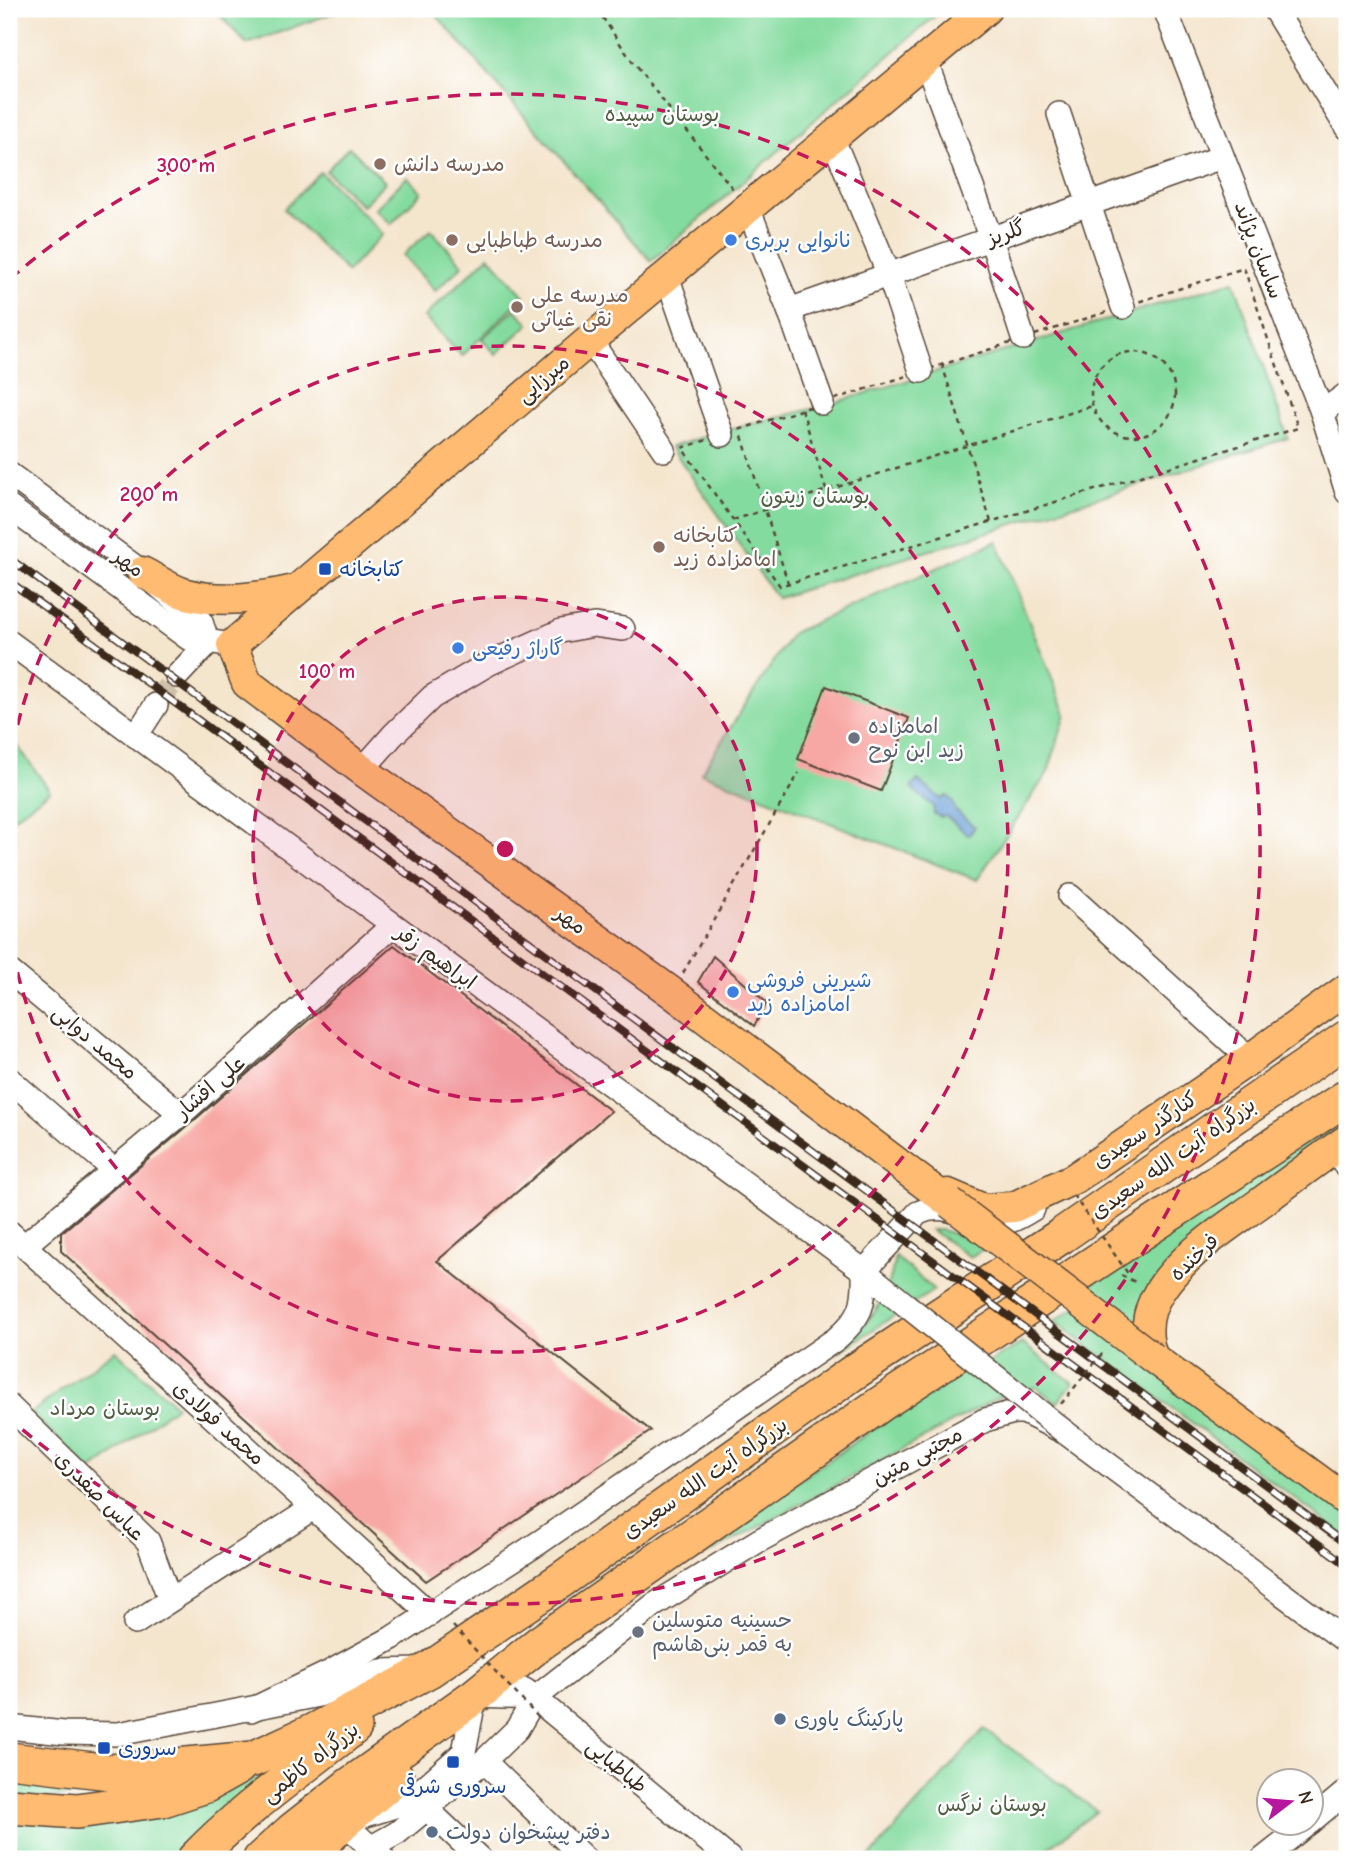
<svg xmlns="http://www.w3.org/2000/svg" width="1356" height="1868" viewBox="0 0 1356 1868" font-family="'Comic Neue','Playpen Sans Arabic',sans-serif">
<style>
.green{fill:#84db9f;stroke:#60825e;stroke-width:2}
.water{fill:#689ed5;stroke:#52647a;stroke-width:2}
.building{fill:#f8a8a4}
.lines{fill:none;stroke-linecap:round;stroke-linejoin:round}
.minor-tunnel{stroke:#cfc0aa;stroke-width:23;stroke-dasharray:23 11;stroke-linecap:butt}
.minor-casing{stroke:#574638;stroke-width:26}
.major-casing{stroke:#574638;stroke-width:33}
.highway-casing{stroke:#574638;stroke-width:38}
.path{stroke:#574638;stroke-width:2.5;stroke-dasharray:5 5;stroke-linecap:butt}
.minor{stroke:#fff;stroke-width:23}
.major{stroke:#febb71;stroke-width:30}
.highway{stroke:#febb71;stroke-width:35}
.rail-casing{stroke:#3b2a1e;stroke-width:8}
.rail{stroke:#fff;stroke-width:5;stroke-dasharray:16;stroke-linecap:butt}
.minor-bridge-casing{stroke:#574638;stroke-width:26;stroke-linecap:butt}
.major-bridge-casing{stroke:#574638;stroke-width:33;stroke-linecap:butt}
.path-bridge{stroke:#574638;stroke-width:2.5;stroke-dasharray:5 5;stroke-linecap:butt}
.minor-bridge{stroke:#fff;stroke-width:23}
.major-bridge{stroke:#febb71;stroke-width:30}
.ring{fill:none;stroke:#c2185b;stroke-width:3.5;stroke-dasharray:12 9}
.education-dot{fill:#8d6e63;stroke:#fff;stroke-width:2.5}
.shop-dot{fill:#3f7fe0;stroke:#fff;stroke-width:2.5}
.transit-dot{fill:#1a4fb4;stroke:#fff;stroke-width:2.5}
.worship-dot{fill:#6b7280;stroke:#fff;stroke-width:2.5}
.service-dot{fill:#5c6f8a;stroke:#fff;stroke-width:2.5}
.labels{text-anchor:middle;stroke-width:5;stroke-linejoin:round;paint-order:stroke}
.park-label{font-size:21px;fill:#515f45;stroke:#fff}
.education-label{font-size:21px;fill:#785e54;stroke:#fff;text-anchor:start}
.street-label{font-size:21px;fill:#3b2a1e;stroke:#fff}
.shop-label{font-size:21px;fill:#366cbe;stroke:#fff;text-anchor:start}
.transit-label{font-size:21px;fill:#164399;stroke:#fff;text-anchor:start}
.worship-label{font-size:21px;fill:#5b616d;stroke:#fff;text-anchor:start}
.service-label{font-size:21px;fill:#4e5e75;stroke:#fff;text-anchor:start}
.centre{fill:#c2185b;stroke:#fff;stroke-width:3.5}
.ring-label{font-size:21px;text-anchor:middle;font-weight:bold;fill:#c2185b;stroke:#fff;stroke-width:5;stroke-linejoin:round;paint-order:stroke}
</style>
<rect width="100%" height="100%" fill="#fff"/>
<filter id="ink" filterUnits="userSpaceOnUse"><feTurbulence type="fractalNoise" baseFrequency=".0143" numOctaves="2"/><feDisplacementMap in="SourceGraphic" scale="14" xChannelSelector="R" yChannelSelector="G"/><feConvolveMatrix kernelMatrix="1 2 1 2 8 2 1 2 1" color-interpolation-filters="sRGB"/></filter>
<filter id="wash" filterUnits="userSpaceOnUse"><feTurbulence type="fractalNoise" baseFrequency=".00686" numOctaves="4" result="noise"/><feDisplacementMap in="SourceGraphic" scale="28" xChannelSelector="R" yChannelSelector="G"/><feGaussianBlur stdDeviation="1.57" result="paint"/><feColorMatrix in="noise" values="0 0 0 0 0 0 0 0 0 0 0 0 0 0 0 0 0 1.4 0 .05"/><feComposite in="paint" operator="in"/></filter>
<g filter="url(#wash)">
<rect width="100%" height="100%" fill="#f4e5cd"/>
<g class="green">
<path d="M214,9H344L247,44Z"/>
<path d="M431,9H943L651,261Z"/>
<path d="M349,147L385,182L362,206L326,171Z"/>
<path d="M320,172L383,234L347,272L284,209Z"/>
<path d="M407,177L422,192L391,224L375,209Z"/>
<path d="M431,230L463,265L435,291L403,255Z"/>
<path d="M489,256L524,296L462,356L424,317Z"/>
<path d="M1234,281L1288,438L777,598L671,447L722,431L824,406Z"/>
<path d="M515,309L529,324L496,354L482,339Z"/>
<path d="M997,541L1066,714L1048,772L977,880L701,773L792,633Z"/>
<path d="M17,745L50,791L9,821V750Z"/>
<path d="M1347,1114V1119L1300,1153L1303,1158L1136,1327L1347,1512V1537L1054,1321L1090,1299L1084,1289Z"/>
<path d="M931,1230H941L990,1245L970,1257Z"/>
<path d="M895,1256L934,1290L834,1355C867,1325 889,1302 895,1256Z"/>
<path d="M1022,1343L1073,1383L1057,1403L1036,1387L1005,1394L697,1560L699,1548L978,1358L983,1366Z"/>
<path d="M115,1350L176,1406L91,1471L31,1413Z"/>
<path d="M984,1729L1097,1811L1034,1859H868Z"/>
<path d="M288,1763L202,1829L172,1859H9V1816L225,1791Z"/>
<path d="M9,1778L75,1788L162,1790L9,1800Z"/>
</g>
<path class="water" d="M918,780L941,799L947,796L953,802L955,810L975,827L968,835L946,816L941,817L934,814L933,806L911,788Z"/>
<g id="blocks">
<g class="building">
<path d="M826,686L909,718L881,791L798,759Z"/>
<path d="M394,945L611,1111L437,1261L651,1431L426,1581L61,1251V1233L190,1124Z"/>
<path d="M713,956L767,1003L754,1026L698,982Z"/>
</g>
</g>
</g>
<g filter="url(#ink)">
<use href="#blocks" fill-opacity="0" stroke="#574638" stroke-width="2"/>
<g class="lines">
<path class="minor-tunnel" d="M156,705L177,676"/>
<defs>
<g id="minor">
<path d="M1165,9L1322,412L1347,492"/>
<path d="M1274,9L1347,128"/>
<path d="M925,59L991,239L1023,338"/>
<path d="M1059,114L1123,307"/>
<path d="M832,137L889,275L921,371"/>
<path d="M748,208L789,310L822,403"/>
<path d="M667,276L722,435"/>
<path d="M789,310L1222,157"/>
<path d="M590,340L664,450"/>
<path d="M1322,412L1347,394"/>
<path d="M9,474L142,572L201,622L208,643"/>
<path d="M9,507L188,638L232,645"/>
<path d="M9,642L864,1271L906,1305"/>
<path d="M177,676L208,643"/>
<path d="M136,736L156,705"/>
<path d="M362,770L393,735L432,697L488,664L561,631L594,625L623,629"/>
<path d="M1070,896L1250,1059"/>
<path d="M9,971L181,1114"/>
<path d="M9,1079L114,1170"/>
<path d="M1333,1149L1347,1168"/>
<path d="M9,1232L430,1614"/>
<path d="M24,1246L181,1114L393,925"/>
<path d="M9,1406L148,1541L170,1600"/>
<path d="M135,1623L313,1508"/>
<path d="M525,1690L730,1859"/>
<path d="M251,1710L330,1672L392,1638L540,1542L836,1339C862,1316 865,1305 864,1271L918,1213C952,1197 973,1229 1003,1223C1014,1221 1024,1214 1033,1209"/>
<path d="M9,1727L64,1733L118,1734L319,1695L381,1671L420,1670"/>
<path d="M484,1761L585,1859"/>
<path d="M427,1809L480,1859"/>
<path d="M1310,1822L1347,1791"/>
<path d="M370,1848L397,1833L484,1761L517,1729L535,1698"/>
<path d="M383,1859L343,1822L408,1802L464,1752L475,1696L535,1698L654,1605L758,1541L985,1420L1014,1412H1024L1066,1433L1347,1642"/>
<path d="M1263,1859L1310,1822"/>
</g>
<g id="major">
<path d="M142,572C156,579 171,590 186,594C222,603 259,598 294,590"/>
<path d="M1347,1140C1317,1160 1289,1182 1260,1203C1224,1229 1183,1254 1159,1292C1146,1313 1144,1336 1153,1358L1347,1501"/>
<path d="M948,1194L983,1209L1014,1207L1075,1178L1250,1059L1347,989"/>
<path d="M950,1203L671,992L362,770L247,683L232,645L590,340L986,9"/>
</g>
<g id="highway">
<path d="M9,1760L110,1772L253,1759L312,1732L429,1670L564,1578L851,1374L1061,1236L1347,1038"/>
<path d="M9,1806L77,1811L163,1799L206,1785L238,1767"/>
<path d="M195,1859C243,1809 300,1770 354,1727"/>
<path d="M261,1859L292,1831L349,1786L475,1696L540,1643L882,1403L1347,1097"/>
<path d="M306,1859L343,1822L396,1777"/>
</g>
</defs>
<use href="#minor" class="minor-casing"/>
<use href="#major" class="major-casing"/>
<use href="#highway" class="highway-casing"/>
<g class="path">
<path d="M597,9L633,63L733,189"/>
<path d="M1244,268L1298,428L780,586L682,448Z"/>
<circle cx="1133" cy="394" r="42"/>
<path d="M942,364L991,522"/>
<path d="M802,409L826,490"/>
<path d="M742,436L788,583"/>
<path d="M733,520L1092,406"/>
<path d="M683,973L799,773"/>
<path d="M1121,1275L1137,1283"/>
</g>
<use href="#minor" class="minor"/>
<use href="#major" class="major"/>
<use href="#highway" class="highway"/>
<defs>
<g id="rail">
<path d="M9,558L1347,1545"/>
<path d="M9,581L1347,1565"/>
</g>
</defs>
<use href="#rail" class="rail-casing"/>
<use href="#rail" class="rail"/>
<defs>
<path id="minor-bridge" d="M906,1305L1066,1433"/>
<path id="major-bridge" d="M950,1203L1153,1358"/>
</defs>
<use href="#minor-bridge" class="minor-bridge-casing"/>
<use href="#major-bridge" class="major-bridge-casing"/>
<g class="path-bridge">
<path d="M1073,1195L1129,1275"/>
<path d="M1061,1404L1105,1350"/>
<path d="M453,1626L538,1717"/>
</g>
<use href="#minor-bridge" class="minor-bridge"/>
<use href="#major-bridge" class="major-bridge"/>
</g>
</g>
<circle cx="505" cy="849" r="252" fill="#c2185b" fill-opacity=".12"/>
<g class="ring">
<circle cx="505" cy="849" r="252"/>
<path d="M9 766A503 503 0 1 1 9 932"/>
<path d="M10 279A755 755 0 1 1 10 1419"/>
</g>
<g class="education-dot">
<circle cx="380" cy="164" r="7"/>
<circle cx="452" cy="240" r="7"/>
<circle cx="517" cy="307" r="7"/>
<circle cx="659" cy="547" r="7"/>
</g>
<g class="shop-dot">
<circle cx="731" cy="240" r="7"/>
<circle cx="458" cy="648" r="7"/>
<circle cx="733" cy="992" r="7"/>
</g>
<g class="transit-dot">
<rect x="318" y="562" width="14" height="14" rx="3.5"/>
<rect x="97" y="1741" width="14" height="14" rx="3.5"/>
<rect x="446" y="1755" width="14" height="14" rx="3.5"/>
</g>
<g class="worship-dot">
<circle cx="854" cy="738" r="7"/>
<circle cx="638" cy="1632" r="7"/>
</g>
<g class="service-dot">
<circle cx="780" cy="1719" r="7"/>
<circle cx="432" cy="1832" r="7"/>
</g>
<g class="labels">
<g class="park-label">
<text x="662" y="121">بوستان سپیده</text>
<text x="815" y="503">بوستان زیتون</text>
<text x="105" y="1415">بوستان مرداد</text>
<text x="992" y="1811">بوستان نرگس</text>
</g>
<g class="education-label">
<text x="394" y="171">مدرسه دانش</text>
<text x="466" y="247">مدرسه طباطبایی</text>
<text x="531" y="302">مدرسه علی<tspan x="531" dy="24">نقی غیاثی</tspan></text>
<text x="673" y="542">کتابخانه<tspan x="673" dy="24">امامزاده زید</tspan></text>
</g>
<g class="street-label">
<text transform="translate(1006 233) rotate(-20)" y="7">گلریز</text>
<text transform="translate(1259 250) rotate(69)" y="7">ساسان پژاند</text>
<text transform="translate(543 379) rotate(-40)" y="7">میرزایی</text>
<text transform="translate(129 563) rotate(37)" y="7">مهر</text>
<text transform="translate(571 920) rotate(36)" y="7">مهر</text>
<text transform="translate(436 957) rotate(36)" y="7">ابراهیم زقر</text>
<text transform="translate(95 1042) rotate(40)" y="7">محمد دوابی</text>
<text transform="translate(210 1087) rotate(-41)" y="7">علی افشار</text>
<text transform="translate(1145 1130) rotate(-34)" y="7">کنارگذر سعیدی</text>
<text transform="translate(1173 1158) rotate(-35)" y="7">بزرگراه آیت الله سعیدی</text>
<text transform="translate(1194 1257) rotate(-43)" y="7">فرخنده</text>
<text transform="translate(219 1423) rotate(42)" y="7">محمد فولادی</text>
<text transform="translate(917 1456) rotate(-29)" y="7">مجتبی متین</text>
<text transform="translate(705 1478) rotate(-35)" y="7">بزرگراه آیت الله سعیدی</text>
<text transform="translate(100 1496) rotate(45)" y="7">عباس صفدری</text>
<text transform="translate(310 1762) rotate(-38)" y="7">بزرگراه کاظمی</text>
<text transform="translate(617 1766) rotate(40)" y="7">طباطبایی</text>
</g>
<g class="shop-label">
<text x="745" y="247">نانوایی بربری</text>
<text x="472" y="655">گاراژ رفیعی</text>
<text x="747" y="987">شیرینی فروشی<tspan x="747" dy="24">امامزاده زید</tspan></text>
</g>
<g class="transit-label">
<text x="339" y="576">کتابخانه</text>
<text x="118" y="1755">سروری</text>
<text x="453" y="1793" text-anchor="middle">سروری شرقی</text>
</g>
<g class="worship-label">
<text x="868" y="733">امامزاده<tspan x="868" dy="24">زید ابن نوح</tspan></text>
<text x="652" y="1627">حسینیه متوسلین<tspan x="652" dy="24">به قمر بنی‌هاشم</tspan></text>
</g>
<g class="service-label">
<text x="794" y="1726">پارکینگ یاوری</text>
<text x="446" y="1839">دفتر پیشخوان دولت</text>
</g>
</g>
<circle cx="505" cy="849" r="10" class="centre"/>
<g class="ring-label">
<text x="186" y="172">300 m</text>
<text x="149" y="501">200 m</text>
<text x="327" y="678">100 m</text>
</g>
<rect width="1356" height="1868" fill="none" stroke="#fff" stroke-width="35"/>
<g transform="translate(1290 1802) rotate(74)"><circle r="33" fill="#ffffff" stroke="#b1aaa5" stroke-width="2"/>
<path d="M0-5L12 26L0 18L-12 26Z" fill="#b5179e"/>
<text y="-10" font-size="19" font-weight="bold" text-anchor="middle" fill="#3b2a1e">N</text>
</g>
</svg>
